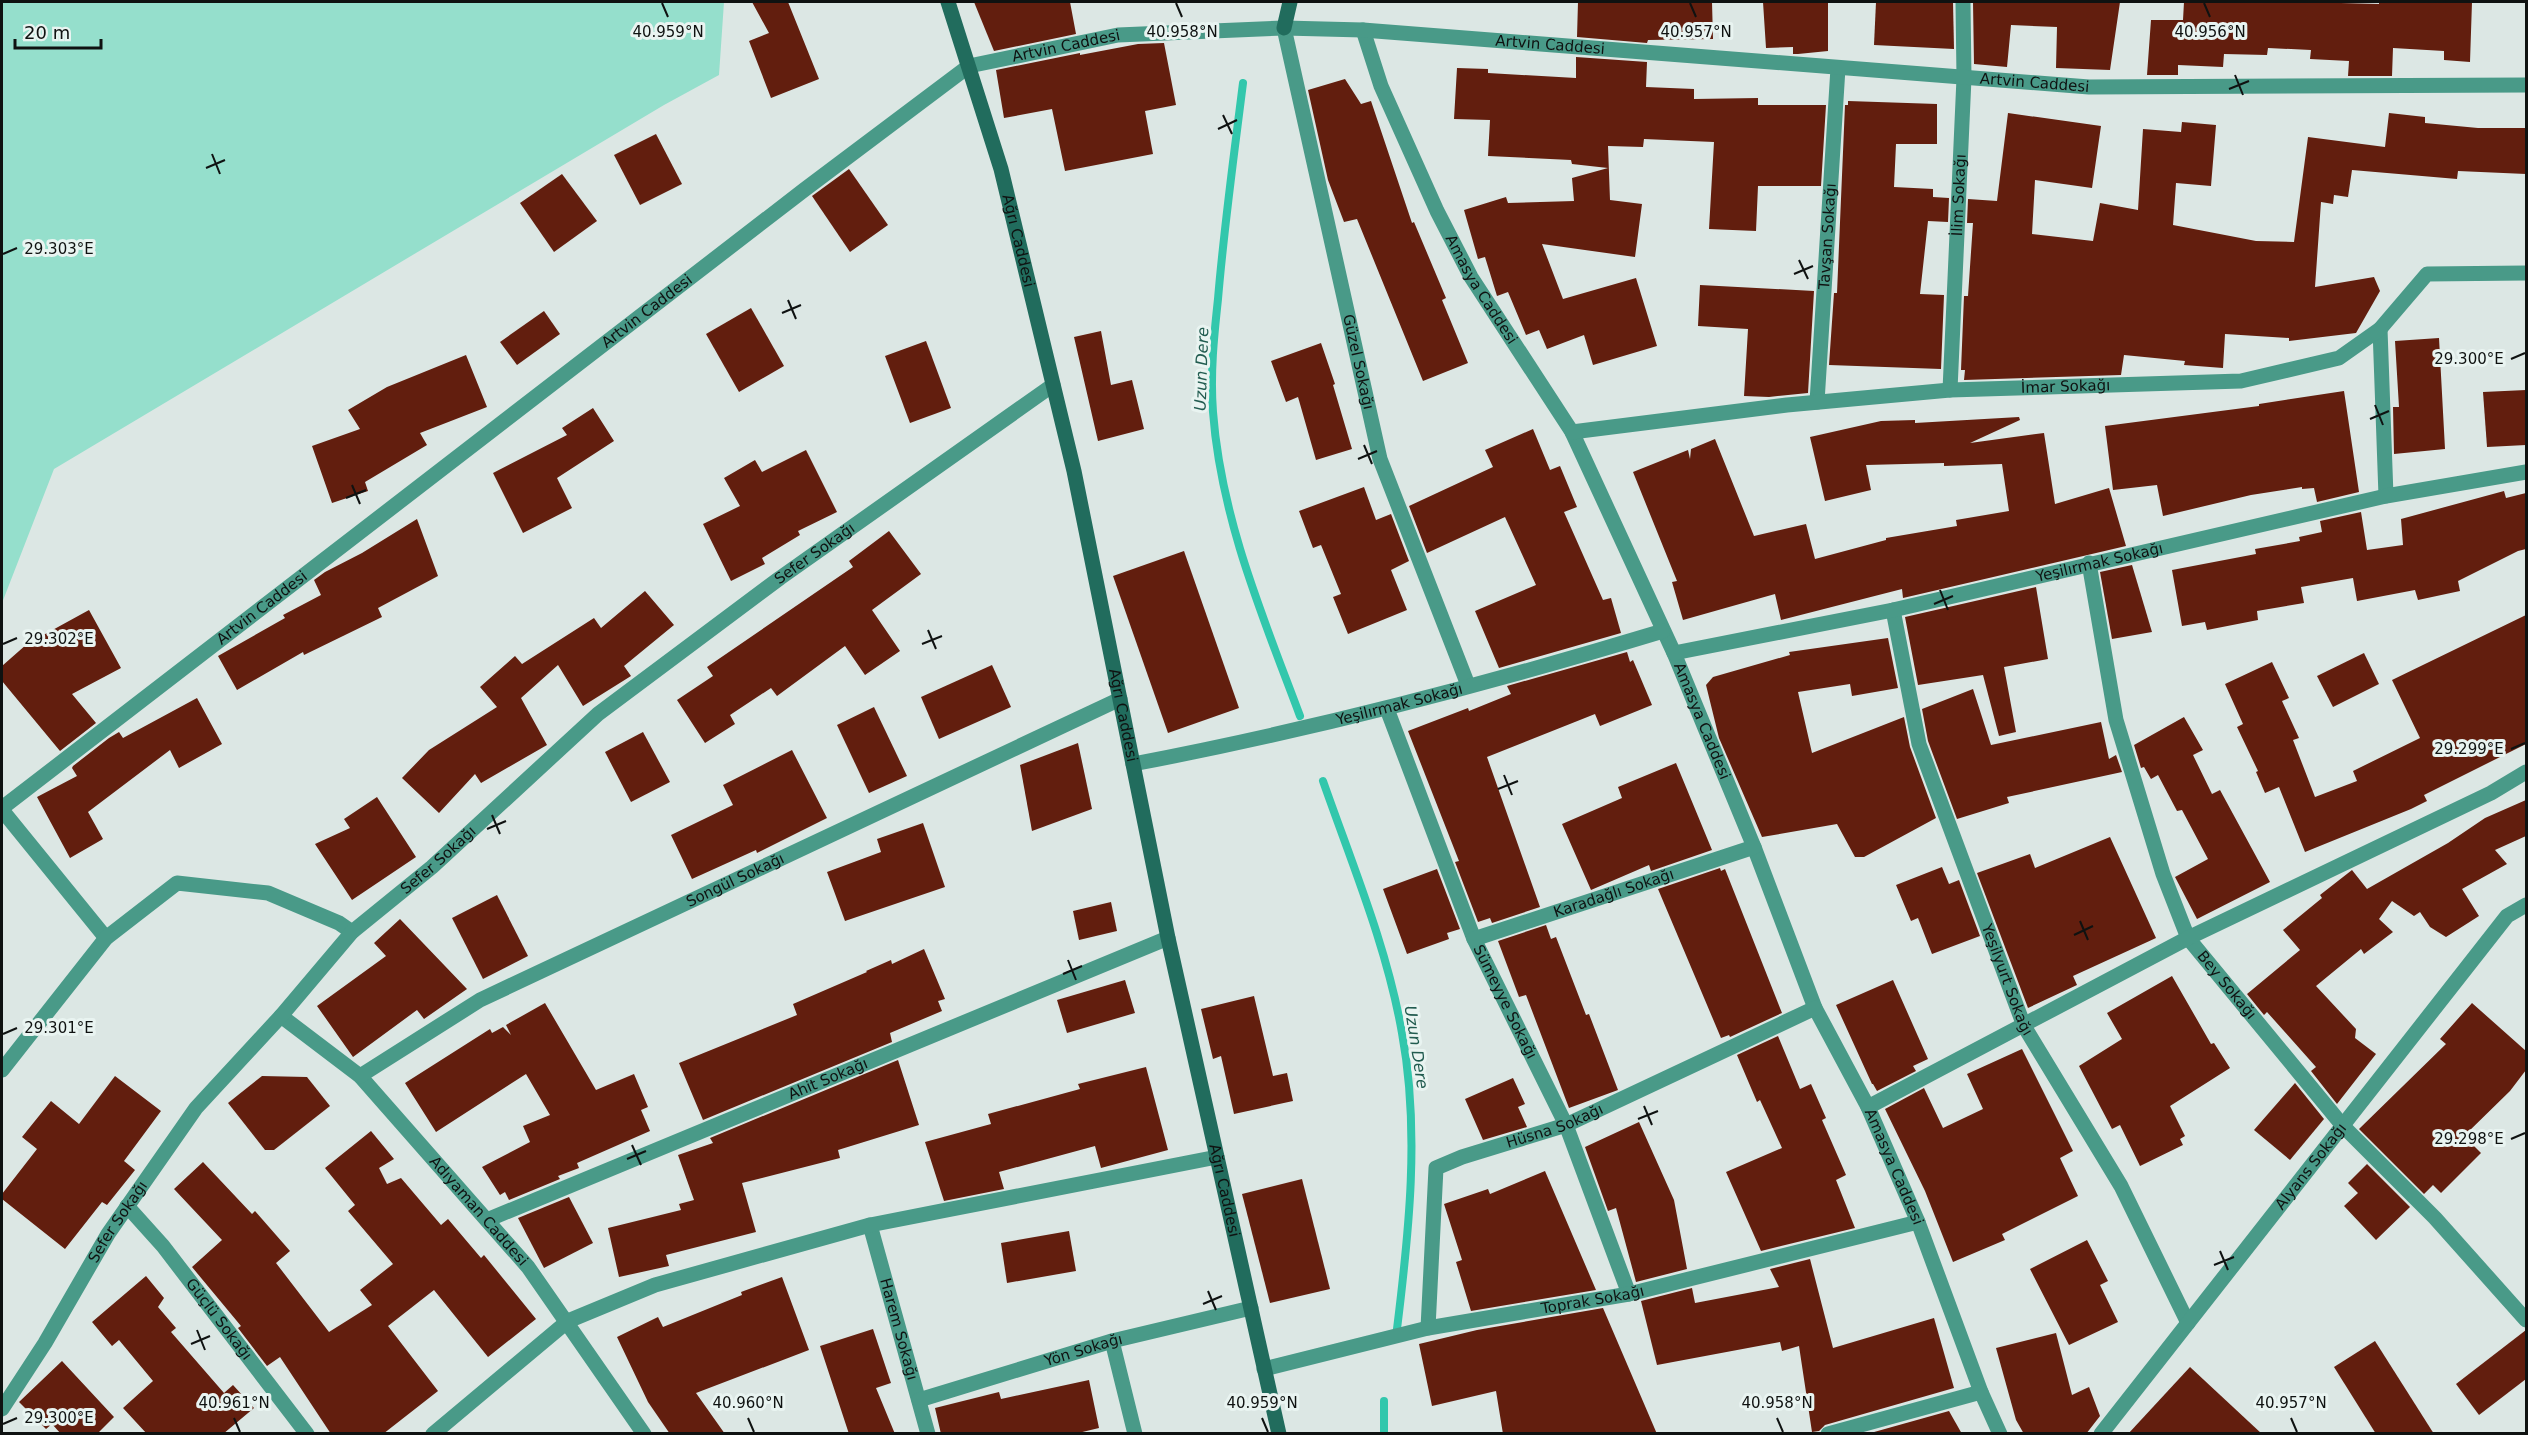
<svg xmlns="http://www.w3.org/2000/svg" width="2528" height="1435" viewBox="0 0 2528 1435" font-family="'DejaVu Sans',sans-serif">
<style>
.green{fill:#95dfcc}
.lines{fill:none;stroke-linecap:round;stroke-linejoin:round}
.stream{stroke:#32c7ac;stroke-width:8}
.building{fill:#621e0e}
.street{stroke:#499a88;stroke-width:15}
.secondary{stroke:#216c5d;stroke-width:15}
.ticks{fill:none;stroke:#0f1211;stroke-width:2}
.labels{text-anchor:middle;stroke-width:6;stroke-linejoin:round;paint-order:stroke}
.street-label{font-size:15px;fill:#0f1211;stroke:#e9f4f1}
.water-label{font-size:16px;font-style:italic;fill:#225c50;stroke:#e9f4f1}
.ticks-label{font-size:15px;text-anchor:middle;fill:#0f1211;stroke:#e9f4f1;stroke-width:6;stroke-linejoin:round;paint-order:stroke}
</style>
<rect width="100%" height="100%" fill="#dce7e4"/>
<path class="green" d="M2,2H724L719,75L664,105L54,469L2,603Z"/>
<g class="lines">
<g class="stream">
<path d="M1243,83C1234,155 1224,227 1218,299C1214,336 1210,374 1213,412C1221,519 1263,617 1300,716"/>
<path d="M1323,781C1352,864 1387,947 1402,1033C1420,1130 1409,1232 1397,1329"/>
<path d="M1384,1401V1434"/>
</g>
</g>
<g class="building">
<path d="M752,2H788L819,79L771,98L749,41L769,33Z"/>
<path d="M974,2H1070L1076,34L994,51Z"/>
<path d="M1578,2H1712L1713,39L1648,40L1647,43L1577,37Z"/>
<path d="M1763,2H1828V51L1798,54H1793V47L1766,48Z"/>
<path d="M1876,2H1953L1954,49L1874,45Z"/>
<path d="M1973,2H2120L2110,70L2056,68L2057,27L2011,25L2007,67L1974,64Z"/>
<path d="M2184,2H2303L2379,4V2H2472L2470,62L2444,60V51L2393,48L2392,76H2348L2349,61L2310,59L2311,50L2268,48L2267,55L2224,54L2223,67L2178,65V75H2147L2151,20H2183Z"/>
<path d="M1164,43L1176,105L1145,111L1153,154L1065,171L1052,109L1004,118L996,70L1080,53V55L1138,44Z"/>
<path d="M1576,57L1647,62L1646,87L1694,89V99L1758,98V105H1826L1821,186H1758L1756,231L1709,229L1714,142L1644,139L1643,147L1608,146L1610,200L1642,204L1635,257L1542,244L1563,299L1636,278L1657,346L1593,365L1584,335L1547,349L1539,330L1526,335L1508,292L1497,296L1485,257L1478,259L1464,210L1506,197L1508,203L1574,201L1572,178L1608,168L1572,164L1571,160L1488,156L1490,120L1454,119L1457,68L1488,69V73L1576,78Z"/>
<path d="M1345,79L1361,104L1371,101L1412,223L1414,222L1446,298L1442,300L1468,363L1423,381L1357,219L1344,222L1328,180L1308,90Z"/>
<path d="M1848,101L1937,104V144H1896L1894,187L1933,189V197L1949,198L1948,222L1928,221L1920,294L1944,295L1941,369L1829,365L1834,293H1837L1845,105H1848Z"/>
<path d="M2008,113L2101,126L2092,188L2035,180L2032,234L2093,241L2100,203L2138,210L2143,129L2181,132L2182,122L2216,125L2211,186L2176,183L2173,225L2256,241L2294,242L2308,137L2385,147L2389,113L2425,117V123L2478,128H2526V174L2458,171L2457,179L2352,170L2348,197L2334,195L2333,204L2321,202L2315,287L2374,277L2380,291L2356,333L2289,341V338L2225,334L2223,368L2184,365L2185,361L2124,355L2121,375L1964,380L1965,370H1961L1964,296H1968L1973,223H1967L1968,199L1997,201Z"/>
<path d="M656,134L682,184L640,205L614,155Z"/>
<path d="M849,169L888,225L850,252L812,196Z"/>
<path d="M562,174L597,221L554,252L520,203Z"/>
<path d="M1700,285L1814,291L1808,393L1769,397L1744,396L1748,329L1698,326Z"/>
<path d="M751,308L784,366L739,392L706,334Z"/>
<path d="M544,311L560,334L517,365L500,342Z"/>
<path d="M1101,331L1111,385L1132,380L1144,429L1098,441L1074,337Z"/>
<path d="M2439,338L2445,449L2394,454L2393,407H2399L2395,341Z"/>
<path d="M926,341L951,408L910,423L885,356Z"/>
<path d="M1321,343L1335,384L1333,385L1352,449L1316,460L1298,397L1286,402L1271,361Z"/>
<path d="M466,355L487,407L420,433L427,445L365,482L368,491L332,503L312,446L360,429L348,410L387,387Z"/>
<path d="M2526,390V445L2487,447L2483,392Z"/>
<path d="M2344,391L2359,492L2317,502L2314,488L2302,489V487L2251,495L2163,516L2157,485L2113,490L2105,426L2259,406V404Z"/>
<path d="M593,408L614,441L557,478L572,508L523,533L493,473L567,435L562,428Z"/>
<path d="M2019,417L2020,420L1970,443L2044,433L2055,504L2109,488L2126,546L1903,598L1902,589L1781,620L1775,594L1683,620L1672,582L1677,581L1633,472L1688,450L1690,459L1691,449L1715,439L1754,536L1806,524L1815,559L1886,540V538L1957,526L1956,520L2009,511L2002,464L1944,466V463L1866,465L1871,490L1825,501L1810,437L1881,421L1915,420V423Z"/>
<path d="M1533,429L1550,470L1560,466L1577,507L1564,512L1603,600L1611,598L1621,633L1499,668L1475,611L1536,585L1505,517L1427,553L1409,506L1493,467L1485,450Z"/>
<path d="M806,450L837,512L798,531L800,535L762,558L765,564L731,581L703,524L740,506L724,478L755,460L762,472Z"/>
<path d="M1364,487L1376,520L1391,514L1409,561L1391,570L1407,610L1348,634L1333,597L1341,594L1321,545L1313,548L1299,511Z"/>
<path d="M2504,491L2506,498L2526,493V549L2518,551L2458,581L2460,591L2418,600L2415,590L2357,601L2353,578L2301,587L2304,603L2257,611L2258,620L2207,630L2205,622L2182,626L2172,570L2256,554L2255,549L2300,541L2299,537L2322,532L2320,521L2361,512L2367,550L2403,545L2401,519Z"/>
<path d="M417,519L438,576L378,608L382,617L304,655L303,652L237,690L218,656L285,618L283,615L321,595L314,580L325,572L362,553Z"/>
<path d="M889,531L921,574L872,610L900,651L865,675L845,646L777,696L771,688L730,715L735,724L705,743L677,700L713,676L707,667L853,567L849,561Z"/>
<path d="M1184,551L1239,708L1168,733L1113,576Z"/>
<path d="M2132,565L2152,632L2112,639L2100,572Z"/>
<path d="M2036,587L2048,659L2004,667L2016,732L1999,736L1983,675L1918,685L1905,617Z"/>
<path d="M645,591L674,625L624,666L631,676L583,706L558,665L521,698L547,745L481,783L475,774L439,813L402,778L429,750L497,707L480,687L515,656L522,664L594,618L601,628Z"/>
<path d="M89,610L121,668L72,694L96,723L60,751L2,681V666L27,644Z"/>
<path d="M2526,615V744L2424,795L2427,801L2411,809L2305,852L2279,787L2265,793L2256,772L2258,771L2237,727L2243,724L2225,684L2272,662L2289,698L2282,701L2299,738L2293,740L2315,797L2357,781L2353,771L2420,738L2392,680Z"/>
<path d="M1888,638L1898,688L1852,696L1850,684L1798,692L1812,753L1904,717L1910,747L1936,818L1864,857H1855L1837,824L1762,837L1719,738L1706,685L1713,677L1790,655L1789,652Z"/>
<path d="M1627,652L1630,662L1633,660L1652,705L1600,726L1595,714L1487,757L1540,907L1492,923L1490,918L1478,922L1455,862L1459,861L1408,731L1468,708L1469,711L1511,694L1507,686Z"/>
<path d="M2364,653L2379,684L2333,707L2317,676Z"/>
<path d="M992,665L1011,707L939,739L921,697Z"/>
<path d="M1973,689L1991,745L2101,722L2109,759L2116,755L2122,772L2007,797L2009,803L1957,819L1928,741L1922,709Z"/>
<path d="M197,698L222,744L179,768L170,750L88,812L103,839L70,858L37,797L77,776L72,768L73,766L109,738L119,732L123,738Z"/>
<path d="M874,707L907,776L869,793L837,725Z"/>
<path d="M2184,717L2203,750L2193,755L2212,794L2220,790L2270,882L2197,919L2175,877L2208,859L2182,810L2177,811L2158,775L2151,779L2144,767L2141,768L2134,745Z"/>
<path d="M643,732L670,782L631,802L605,752Z"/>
<path d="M1078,743L1092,809L1032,831L1020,765Z"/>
<path d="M792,750L827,818L757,853L756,850L692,879L671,835L733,805L723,785Z"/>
<path d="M1676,763L1712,850L1651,871L1649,865L1591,890L1562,824L1622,798L1618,787Z"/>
<path d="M377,797L416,857L352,900L315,844L350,828L344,819Z"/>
<path d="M2526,800V836L2495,850L2507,864L2462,889L2479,916L2446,937L2430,927L2420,912L2414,916L2392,901L2379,919L2393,932L2364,954L2361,949L2316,986L2356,1029L2355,1038L2376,1054L2337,1104L2311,1071L2316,1067L2267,1012L2264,1015L2247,994L2300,950L2283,930L2322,898L2320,895L2352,870L2367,889L2448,843L2485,818Z"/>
<path d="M923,823L945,887L845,921L827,872L881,852L877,839Z"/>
<path d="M2110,837L2156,938L2073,976L2077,985L2028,1008L1977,873L2030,854L2035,868Z"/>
<path d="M1942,867L1949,884L1959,880L1980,936L1932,954L1918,918L1911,921L1896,885Z"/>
<path d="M1720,868L1721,871L1725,869L1782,1013L1730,1037L1729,1035L1721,1038L1658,889Z"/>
<path d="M1437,869L1460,929L1447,933L1449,939L1407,954L1383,889Z"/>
<path d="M497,895L528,956L483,979L452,918Z"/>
<path d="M1111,902L1117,931L1079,940L1073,911Z"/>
<path d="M400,919L467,989L424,1019L417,1010L353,1057L317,1006L386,956L374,943Z"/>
<path d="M1546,925L1551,939L1556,937L1586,1015L1589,1014L1618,1090L1569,1108L1526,995L1519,997L1498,941Z"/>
<path d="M924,949L945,999L938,1001L942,1011L890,1033L892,1042L703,1120L679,1063L797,1015L793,1004L867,972L866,971L891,960L892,964Z"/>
<path d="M2172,976L2211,1044L2214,1043L2230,1068L2170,1106L2185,1136L2180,1139L2183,1145L2140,1166L2120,1125L2112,1129L2079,1066L2122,1039L2107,1013Z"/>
<path d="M1125,980L1135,1013L1067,1033L1057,1000Z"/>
<path d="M1893,980L1928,1059L1913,1066L1916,1071L1877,1091L1873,1084H1872L1836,1005Z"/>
<path d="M1254,996L1273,1076L1287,1073L1293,1101L1234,1114L1221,1056L1213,1059L1201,1009Z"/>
<path d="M545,1003L596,1090L634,1074L648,1107L641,1110L650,1131L577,1163L579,1168L558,1176L560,1179L509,1200L505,1192L500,1195L482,1167L530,1142L523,1126L550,1115L526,1074L436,1132L405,1083L490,1029L492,1033L503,1027L511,1035L506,1025Z"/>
<path d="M2472,1003L2526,1051V1070L2510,1091L2464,1136L2481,1153L2441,1193L2433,1185L2424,1194L2359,1129L2446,1044L2440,1039Z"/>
<path d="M1778,1036L1800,1089L1811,1084L1826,1118L1822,1120L1846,1175L1836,1180L1855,1228L1761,1251L1726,1172L1782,1148L1760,1100L1757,1102L1737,1055Z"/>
<path d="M2022,1049L2073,1151L2060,1158L2078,1196L2002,1234L2005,1240L1953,1262L1925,1191L1885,1109L1924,1088L1943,1128L1983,1109L1967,1074Z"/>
<path d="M898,1060L919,1125L838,1150L840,1158L742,1183L756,1232L666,1255L669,1266L619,1277L608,1228L681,1210L679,1204L694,1200L678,1155L713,1143L710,1138Z"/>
<path d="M1146,1067L1168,1150L1101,1168L1095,1146L999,1172L1004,1189L944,1201L925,1142L991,1124L988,1114L1080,1089L1078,1084Z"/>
<path d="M115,1076L161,1111L124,1161L135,1170L107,1205L102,1202L65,1249L2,1199V1194L37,1149L22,1137L51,1101L79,1124Z"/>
<path d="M262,1076L307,1077L330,1106L274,1150H265L228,1103Z"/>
<path d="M1513,1078L1525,1104L1518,1107L1527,1127L1483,1140L1465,1099Z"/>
<path d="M2295,1083L2324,1119L2290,1160L2254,1130Z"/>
<path d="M1639,1122L1674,1200L1687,1269L1636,1282L1616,1208L1608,1211L1585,1147Z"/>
<path d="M371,1131L394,1159L379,1168L387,1184L401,1178L441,1225L448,1219L481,1258L484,1255L536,1319L488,1357L434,1290L388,1326L438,1391L383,1434H331L280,1357L267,1366L238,1328L241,1326L192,1267L222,1240L174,1189L203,1162L252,1214L255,1211L290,1251L276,1263L329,1332L372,1305L360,1290L393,1264L348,1211L355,1205L325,1168Z"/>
<path d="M2367,1164L2410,1207L2376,1240L2344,1206L2358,1193L2348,1183Z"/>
<path d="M1545,1171L1596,1290L1471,1311L1456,1262L1462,1260L1444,1204L1488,1189L1490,1194Z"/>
<path d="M1302,1179L1330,1289L1270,1303L1242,1194Z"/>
<path d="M569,1197L593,1243L544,1268L518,1218Z"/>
<path d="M1069,1231L1076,1271L1007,1283L1001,1243Z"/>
<path d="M2087,1240L2108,1281L2100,1285L2118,1322L2069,1345L2030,1269Z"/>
<path d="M1810,1259L1833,1348L1934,1318L1954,1388L1825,1425L1819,1431L1812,1432L1799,1346L1782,1351L1780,1342L1657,1365L1641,1301L1692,1288L1695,1303L1779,1287L1770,1269Z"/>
<path d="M146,1276L164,1298L158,1307L176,1328L171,1332L224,1393L233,1385L254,1408L223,1434H147L123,1408L153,1381L119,1340L112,1346L92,1322Z"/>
<path d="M782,1277L809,1350L696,1393L725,1434H670L648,1402L617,1337L658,1317L663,1327L742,1295L741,1292Z"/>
<path d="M1603,1308L1657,1434H1503L1496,1391L1432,1406L1419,1344L1477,1330Z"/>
<path d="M873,1329L891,1383L876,1388L895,1434H849L820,1346Z"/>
<path d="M2526,1330V1379L2479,1415L2456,1384Z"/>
<path d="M2056,1333L2072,1395L2089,1387L2100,1416L2086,1434H2024L2016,1420L1996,1348Z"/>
<path d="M2375,1341L2434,1434H2376L2334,1367Z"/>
<path d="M62,1361L114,1417L97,1434H61L52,1424L46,1429L19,1402Z"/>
<path d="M2190,1367L2262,1434H2128Z"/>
<path d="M1089,1380L1099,1428L1074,1434H941L935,1408L999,1392L1001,1399Z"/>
<path d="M1949,1411L1962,1434H1867Z"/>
</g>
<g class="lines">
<g class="street">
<path id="s1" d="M1284,28L1380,459L1468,685"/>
<path id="s2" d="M1363,30L1381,86L1437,211L1471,277L1572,432L1674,653L1754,847L1815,1008L1868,1107L1918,1222L1981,1392L2000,1434"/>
<path d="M2380,329L2386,496"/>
<path id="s3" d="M1950,390L1964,78L1963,2"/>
<path id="s4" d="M1817,402L1838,68"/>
<path id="s5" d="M1572,432L1787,405L1950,390L2241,381L2339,358L2380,329L2427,274L2526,273"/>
<path id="s6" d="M2089,563L2116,720L2163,874L2188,938L2343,1126L2435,1218L2526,1320"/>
<path id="s7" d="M1893,610L1919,744L2024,1026L2121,1186L2188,1323"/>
<path id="s8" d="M1674,653L1893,610L2386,496L2526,472"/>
<path id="s9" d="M1387,709L1474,939L1566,1125L1629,1294"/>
<path id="s10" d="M1133,764C1312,730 1488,684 1663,631"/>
<path id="s11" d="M2,808L804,190L969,66L1118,35L1284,28L1363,30L2089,87L2526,85"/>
<path d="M2,810L106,938"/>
<path id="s12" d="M1474,939L1754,847"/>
<path id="s13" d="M281,1016L360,1076L528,1267L644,1434"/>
<path d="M2,1070L106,938L177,883L268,893L339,923L352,932"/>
<path id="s14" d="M360,1076L480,1000L1120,699"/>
<path d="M1868,1107L2188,938L2491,793L2526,772"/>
<path id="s15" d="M127,1206L163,1246L307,1434"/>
<path id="s16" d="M487,1220L1168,938"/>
<path id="s17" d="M870,1225L928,1434"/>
<path id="s18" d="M1428,1328L1436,1168L1462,1157L1566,1125L1815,1008"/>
<path d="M1112,1341L1135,1434"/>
<path id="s19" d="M1264,1369L1428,1328L1629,1294L1918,1222"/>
<path id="s20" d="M919,1400L1112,1341L1251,1308"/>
<path id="s21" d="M2,1409L45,1343L108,1234L196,1108L281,1016L352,932L432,867L598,714L780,578L1053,385"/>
<path d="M433,1434L568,1321L655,1285L870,1225L1217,1157"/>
<path d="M1828,1434L1981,1392"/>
<path id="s22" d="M2101,1434L2507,916L2526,905"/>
</g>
<g class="secondary">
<path id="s23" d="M948,2L1001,169L1074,471L1168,938L1279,1434"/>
<path d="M1284,28L1290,2"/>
</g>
</g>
<path class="ticks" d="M662,3L668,17M1176,3L1182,17M1690,3L1696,17M2204,3L2210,17M2235,75L2243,95M2229,89L2249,81M1223,115L1232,134M1218,129L1237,120M212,154L220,174M206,168L225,160M3,254L17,248M1799,260L1808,279M1794,274L1813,266M788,300L796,319M782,313L801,305M2511,359L2525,353M2375,405L2383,425M2370,419L2389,411M1364,445L1372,464M1358,459L1377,451M352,485L360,504M346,498L366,490M1940,590L1948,610M1934,604L1953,596M928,630L936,649M3,644L17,638M922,644L942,636M2511,749L2525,743M1504,775L1512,795M1498,789L1518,781M492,815L500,834M487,829L506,821M2080,921L2088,940M2074,935L2093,926M1068,960L1076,980M1063,974L1082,966M3,1034L17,1028M1644,1106L1652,1125M1638,1119L1658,1111M2511,1139L2525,1133M632,1145L641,1165M627,1159L646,1151M2220,1251L2228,1270M2214,1265L2234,1257M1208,1291L1216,1310M1203,1304L1222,1296M197,1330L205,1350M191,1344L210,1336M234,1418L240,1432M748,1418L754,1432M1262,1418L1268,1432M1777,1418L1783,1432M2291,1418L2297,1432M3,1424L17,1418"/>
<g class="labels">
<g class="street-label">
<text dy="5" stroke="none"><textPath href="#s11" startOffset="1318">Artvin Caddesi</textPath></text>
<text dy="5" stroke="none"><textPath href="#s11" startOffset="1804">Artvin Caddesi</textPath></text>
<text dy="5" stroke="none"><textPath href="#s11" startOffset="2290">Artvin Caddesi</textPath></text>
<text dy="5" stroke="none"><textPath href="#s3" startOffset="195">İlim Sokağı</textPath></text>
<text dy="5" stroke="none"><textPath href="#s4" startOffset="166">Tavşan Sokağı</textPath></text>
<text dy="5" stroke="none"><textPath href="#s23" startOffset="249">Ağrı Caddesi</textPath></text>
<text dy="5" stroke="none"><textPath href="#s2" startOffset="286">Amasya Caddesi</textPath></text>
<text dy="5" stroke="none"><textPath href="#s11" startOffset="814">Artvin Caddesi</textPath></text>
<text dy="5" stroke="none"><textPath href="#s1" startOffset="342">Güzel Sokağı</textPath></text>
<text dy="5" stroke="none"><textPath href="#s5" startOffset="496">İmar Sokağı</textPath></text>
<text dy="5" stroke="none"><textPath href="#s21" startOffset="1192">Sefer Sokağı</textPath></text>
<text dy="5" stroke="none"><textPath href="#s8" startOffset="435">Yeşilırmak Sokağı</textPath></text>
<text dy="5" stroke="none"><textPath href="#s11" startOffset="328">Artvin Caddesi</textPath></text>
<text dy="5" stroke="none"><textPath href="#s10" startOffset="273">Yeşilırmak Sokağı</textPath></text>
<text dy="5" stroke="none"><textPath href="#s23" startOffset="735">Ağrı Caddesi</textPath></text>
<text dy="5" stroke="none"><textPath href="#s2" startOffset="772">Amasya Caddesi</textPath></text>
<text dy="5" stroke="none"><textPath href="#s21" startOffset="706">Sefer Sokağı</textPath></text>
<text dy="5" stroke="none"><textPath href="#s14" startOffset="424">Songül Sokağı</textPath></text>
<text dy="5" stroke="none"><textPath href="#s12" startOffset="147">Karadağlı Sokağı</textPath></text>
<text dy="5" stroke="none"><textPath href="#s7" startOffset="388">Yeşilyurt Sokağı</textPath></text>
<text dy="5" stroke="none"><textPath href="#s6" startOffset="450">Bey Sokağı</textPath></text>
<text dy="5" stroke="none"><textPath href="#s9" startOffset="316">Sümeyye Sokağı</textPath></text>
<text dy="5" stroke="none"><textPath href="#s16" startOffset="369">Ahit Sokağı</textPath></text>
<text dy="5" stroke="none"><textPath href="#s18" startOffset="286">Hüsna Sokağı</textPath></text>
<text dy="5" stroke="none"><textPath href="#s22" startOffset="340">Alyans Sokağı</textPath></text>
<text dy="5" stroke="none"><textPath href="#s2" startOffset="1258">Amasya Caddesi</textPath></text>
<text dy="5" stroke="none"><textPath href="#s23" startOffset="1221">Ağrı Caddesi</textPath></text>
<text dy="5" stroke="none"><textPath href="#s13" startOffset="279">Adıyaman Caddesi</textPath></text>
<text dy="5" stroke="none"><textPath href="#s21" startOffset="220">Sefer Sokağı</textPath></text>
<text dy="5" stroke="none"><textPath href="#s19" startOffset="336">Toprak Sokağı</textPath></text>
<text dy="5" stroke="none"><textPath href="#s15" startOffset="146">Güçlü Sokağı</textPath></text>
<text dy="5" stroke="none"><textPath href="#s17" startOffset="108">Harem Sokağı</textPath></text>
<text dy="5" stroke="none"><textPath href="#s20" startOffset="172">Yön Sokağı</textPath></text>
</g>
<g class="water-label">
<text transform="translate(1201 369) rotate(-88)" y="6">Uzun Dere</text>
<text transform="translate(1417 1047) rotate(81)" y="6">Uzun Dere</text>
</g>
</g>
<g class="ticks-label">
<text x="668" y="37">40.959°N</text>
<text x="1182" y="37">40.958°N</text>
<text x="1696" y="37">40.957°N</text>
<text x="2210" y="37">40.956°N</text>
<text x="59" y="254">29.303°E</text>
<text x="2469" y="364">29.300°E</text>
<text x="59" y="644">29.302°E</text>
<text x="2469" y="754">29.299°E</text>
<text x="59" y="1033">29.301°E</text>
<text x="2469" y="1144">29.298°E</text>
<text x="234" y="1408">40.961°N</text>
<text x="748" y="1408">40.960°N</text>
<text x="1262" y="1408">40.959°N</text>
<text x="1777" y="1408">40.958°N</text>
<text x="2291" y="1408">40.957°N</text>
<text x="59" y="1423">29.300°E</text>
</g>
<rect width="2528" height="1435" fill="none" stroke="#0f1211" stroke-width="6"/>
<path d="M15 39v9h86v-9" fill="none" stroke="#0f1211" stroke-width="3"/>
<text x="24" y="39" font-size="18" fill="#0f1211" stroke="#e9f4f1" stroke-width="4.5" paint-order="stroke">20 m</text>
</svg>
